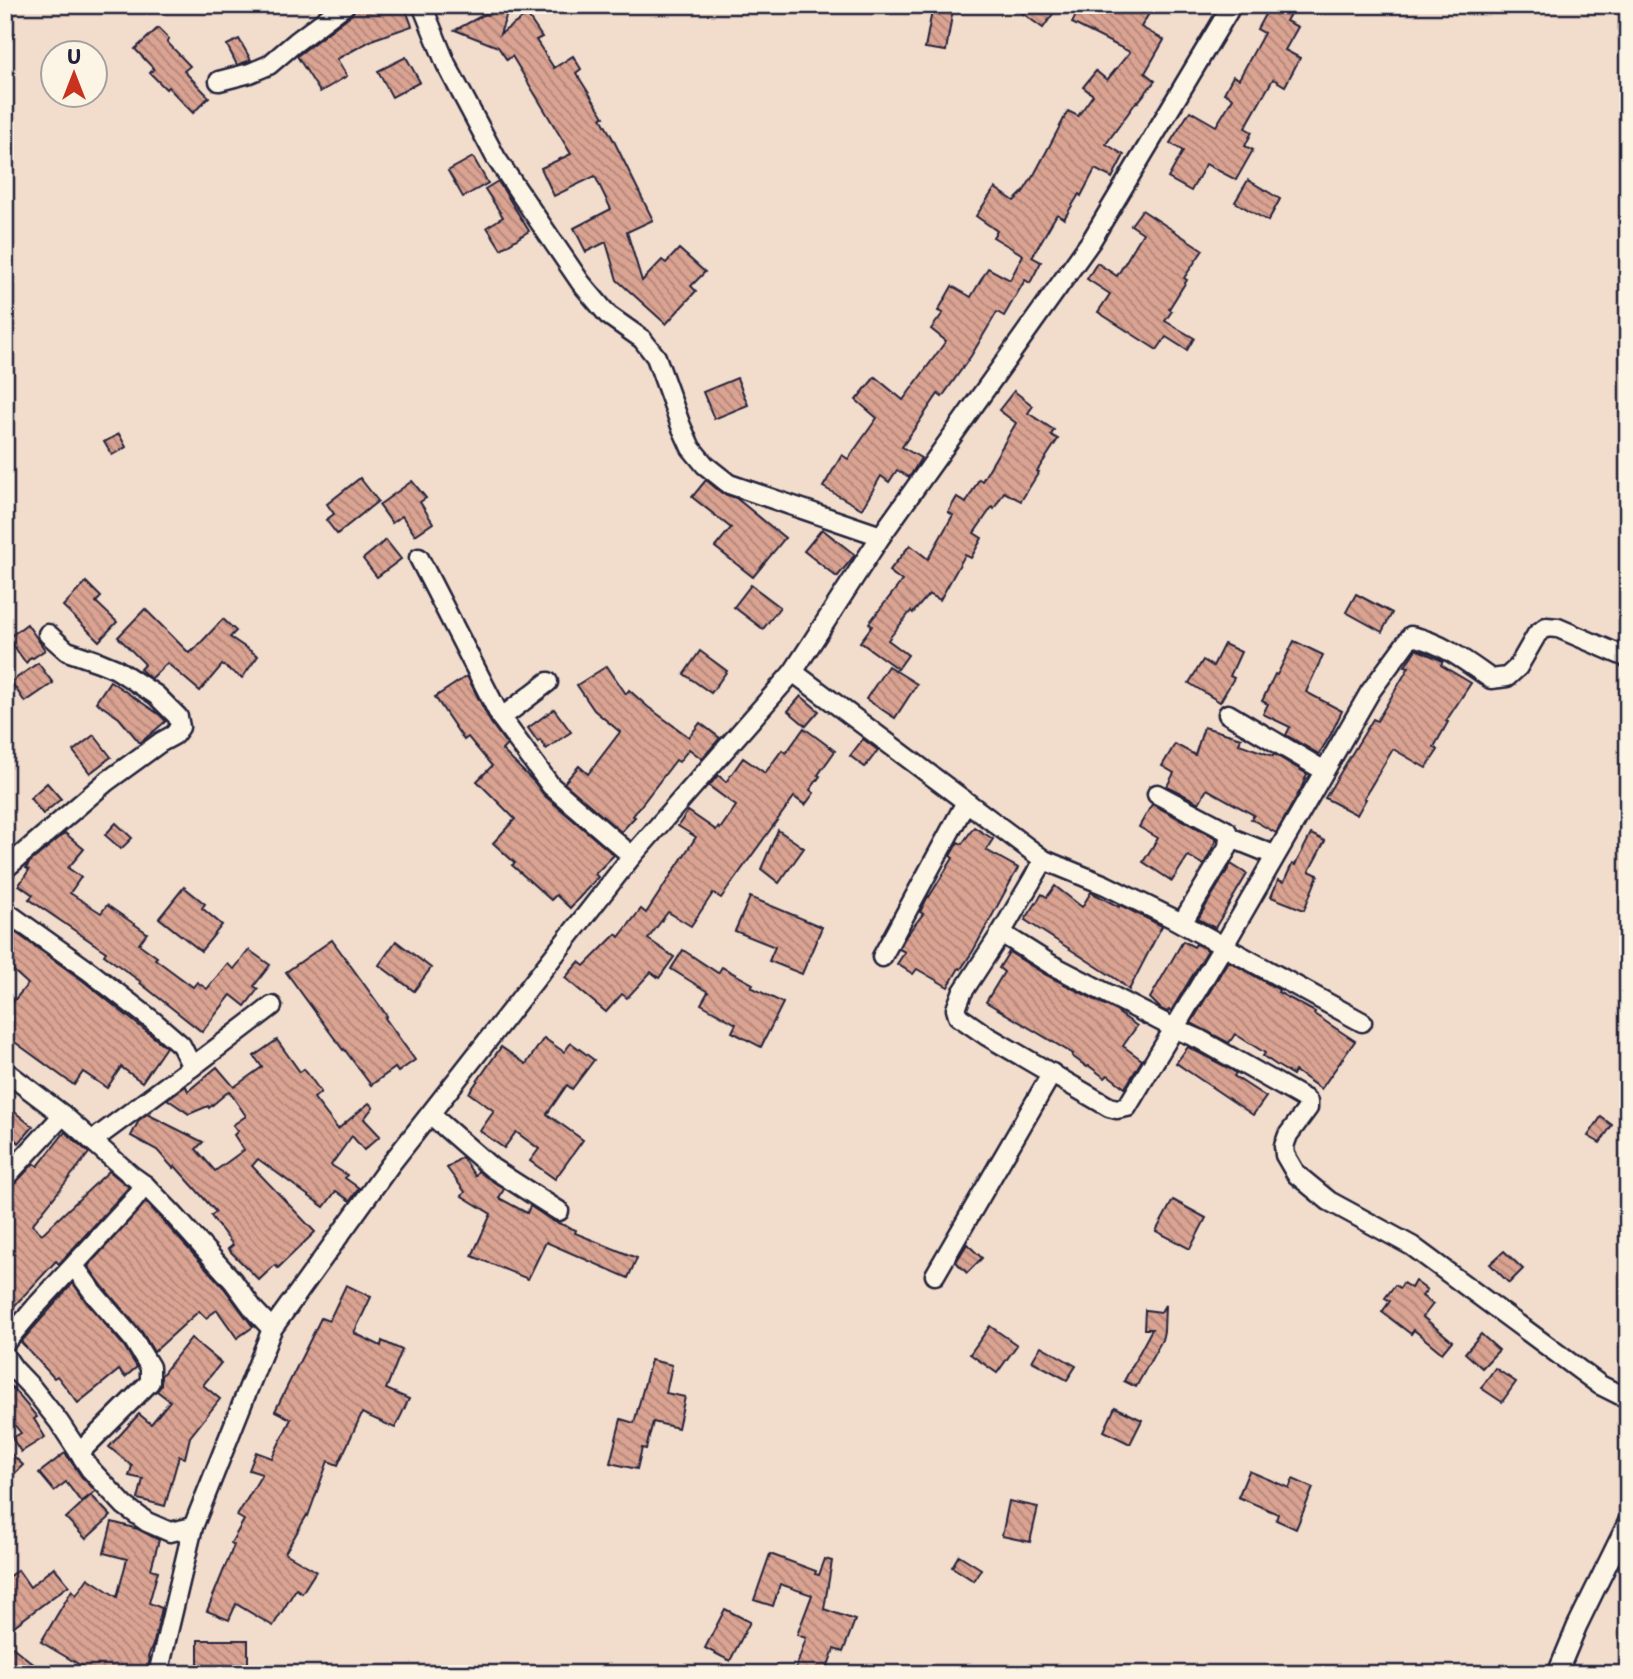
<svg xmlns="http://www.w3.org/2000/svg" width="1633" height="1679" viewBox="0 0 1633 1679" font-family="'Playpen Sans',sans-serif">
<style>
.building{fill:url(#building-back-hatch);stroke:#22223b;stroke-width:2}
.lines{fill:none;stroke-linecap:round;stroke-linejoin:round}
.minor-casing{stroke:#22223b;stroke-width:23}
.minor{stroke:#fcf5e5;stroke-width:18}
</style>
<defs>
<pattern id="building-back-hatch" width="6" height="6" patternUnits="userSpaceOnUse" patternTransform="scale(1.75)"><rect width="6" height="6" fill="#daa392"/><path d="M-1 5l2 2M0 0l6 6M5-1l2 2" fill="none" stroke="#b08478"/></pattern>
</defs>
<rect width="100%" height="100%" fill="#f2dccc"/>
<filter id="ink" filterUnits="userSpaceOnUse"><feTurbulence type="fractalNoise" baseFrequency=".0143" numOctaves="2"/><feDisplacementMap in="SourceGraphic" scale="14" xChannelSelector="R" yChannelSelector="G"/><feConvolveMatrix kernelMatrix="1 2 1 2 8 2 1 2 1" color-interpolation-filters="sRGB"/></filter>
<g filter="url(#ink)">
<g class="building">
<path d="M360,5H404L412,26L374,39L337,59L347,76L320,92L297,56L352,14L356,7Z"/>
<path d="M488,5H510L500,34L527,15L542,37L536,40L554,68L573,56L581,69L576,73L604,117L601,118L613,139L653,220L627,232L642,281L662,260L666,263L679,249L705,272L691,286L696,291L666,324L617,280L606,242L586,252L574,228L611,209L595,176L554,196L541,168L571,154L512,56L507,60L498,47L455,30L485,14L487,15L491,11Z"/>
<path d="M1011,5H1059L1043,28Z"/>
<path d="M1081,5H1154L1141,27L1164,40L1145,73L1155,81L1138,102L1137,101L1106,144L1124,155L1112,178L1095,169L1081,196L1079,194L1064,219L1057,214L1032,257L1041,262L1030,283L1025,280L1004,316L997,312L971,356L942,397L938,394L902,447L921,458L912,473L909,477L897,470L889,482L881,476L862,509L823,487L842,455L848,459L877,418L856,400L875,377L903,400L946,341L931,329L943,313L938,311L952,286L971,297L988,268L1010,280L1023,255L993,237L997,231L976,216L995,188L1014,201L1023,192L1035,173L1068,111L1078,116L1093,95L1083,87L1096,71L1107,80L1130,52L1072,23Z"/>
<path d="M1270,5H1295L1286,21L1298,27L1285,50L1300,58L1285,86L1273,79L1245,128L1252,132L1245,146L1253,150L1236,180L1206,164L1191,191L1168,178L1183,151L1170,143L1190,111L1216,126L1233,98L1224,93L1233,76L1239,79L1264,33L1257,29Z"/>
<path d="M933,6L953,9L946,51L925,48Z"/>
<path d="M158,28L169,39L167,42L190,66L184,71L209,97L193,113L168,87L166,89L150,73L154,69L135,49Z"/>
<path d="M239,39L251,60L237,65L227,45Z"/>
<path d="M406,57L420,82L392,97L378,71Z"/>
<path d="M473,157L488,183L463,197L448,171Z"/>
<path d="M1248,180L1280,199L1268,221L1235,202Z"/>
<path d="M498,181L529,231L501,249L487,227L503,217L485,189Z"/>
<path d="M1142,210L1203,250L1184,278L1187,280L1169,309L1172,311L1165,321L1194,338L1187,350L1166,337L1157,350L1098,312L1110,294L1087,279L1097,263L1117,276L1143,233L1131,225Z"/>
<path d="M737,378L748,405L714,419L703,392Z"/>
<path d="M1014,391L1033,406L1028,413L1054,430L1051,435L1058,439L1037,471L1039,472L1021,501L1004,492L994,509L992,507L974,533L982,538L971,558L965,555L940,600L929,594L913,613L911,611L888,640L908,655L898,669L860,642L872,626L869,623L902,581L889,571L910,545L928,559L953,515L948,512L957,497L966,503L979,479L982,481L1016,423L999,410Z"/>
<path d="M119,434L126,447L112,455L104,442Z"/>
<path d="M360,478L378,501L337,534L326,520L334,514L327,504Z"/>
<path d="M706,480L722,493L736,498L785,538L753,577L715,547L731,528L692,497Z"/>
<path d="M412,481L426,498L420,502L433,523L415,535L402,516L392,523L379,505Z"/>
<path d="M822,529L855,555L837,577L804,551Z"/>
<path d="M386,540L401,559L377,577L363,559Z"/>
<path d="M86,582L101,597L96,602L117,622L99,641L63,606Z"/>
<path d="M751,585L780,607L763,629L734,607Z"/>
<path d="M1356,594L1392,613L1382,632L1346,612Z"/>
<path d="M145,609L189,653L192,650L193,651L223,619L236,631L230,637L258,656L242,678L222,665L200,691L167,663L151,679L140,669L145,664L118,637Z"/>
<path d="M27,624L45,650L33,658L31,657L26,663L8,638Z"/>
<path d="M1294,641L1323,655L1306,692L1342,711L1331,734L1319,754L1286,735L1290,727L1263,714L1268,704L1262,701L1275,674L1277,675Z"/>
<path d="M1224,644L1241,652L1230,676L1234,678L1220,702L1189,683L1203,660L1213,666Z"/>
<path d="M1416,649L1443,661L1441,665L1471,683L1446,721L1448,722L1434,747L1438,750L1426,768L1393,749L1364,798L1366,799L1357,815L1325,798L1373,719L1377,721L1409,667L1405,666Z"/>
<path d="M700,651L727,671L711,693L684,674Z"/>
<path d="M38,663L53,683L25,702L11,682Z"/>
<path d="M607,666L626,694L629,690L648,707L689,737L700,723L720,738L702,759L689,749L679,762L676,760L633,816L635,817L621,832L564,783L579,766L588,774L620,732L594,710L577,685Z"/>
<path d="M888,666L917,684L895,718L866,699Z"/>
<path d="M467,676L491,723L507,745L502,750L535,783L544,795L614,855L595,874L598,877L570,908L556,895L551,900L512,865L515,863L493,843L515,819L477,781L492,766L468,737L464,740L435,697Z"/>
<path d="M110,681L160,715L166,721L140,743L119,718L96,702Z"/>
<path d="M801,696L819,711L806,726L788,711Z"/>
<path d="M554,709L571,732L546,749L540,740L538,742L528,728Z"/>
<path d="M1204,727L1241,738L1239,744L1273,756L1274,754L1307,774L1301,789L1276,833L1251,819L1254,815L1207,789L1199,803L1167,786L1174,773L1162,766L1175,744L1195,755Z"/>
<path d="M804,728L835,751L818,775L820,776L810,790L814,793L805,805L794,797L721,898L713,893L691,926L668,912L648,939L674,957L659,978L651,972L627,998L622,994L606,1012L565,978L579,962L584,966L616,934L619,937L641,909L646,913L696,837L678,826L688,811L716,830L718,827L720,829L736,806L709,786L718,775L726,782L743,758L765,773L782,750L786,753Z"/>
<path d="M94,735L111,757L90,773L73,751Z"/>
<path d="M863,739L878,750L865,767L850,756Z"/>
<path d="M47,783L61,799L43,814L30,798Z"/>
<path d="M1152,804L1217,839L1204,865L1188,856L1172,881L1143,862L1158,838L1139,827Z"/>
<path d="M116,823L132,838L121,849L105,835Z"/>
<path d="M974,827L993,839L986,850L1018,868L973,951L961,969L959,968L948,987L917,969L913,974L897,964L905,952L899,949L906,936L923,914L920,912L928,896L929,897L953,858L950,856L958,842L962,844Z"/>
<path d="M778,830L804,848L779,883L761,869Z"/>
<path d="M65,833L84,849L68,868L81,877L70,893L101,913L107,905L147,933L139,944L157,957L155,959L193,987L197,982L207,989L227,964L234,969L249,950L270,965L254,986L258,989L245,1006L231,995L202,1032L140,983L141,982L104,955L106,952L29,899L33,895L19,885L29,870L26,868L30,862Z"/>
<path d="M1311,834L1325,841L1309,871L1318,875L1304,910L1271,897L1278,880L1284,882L1292,864L1295,865Z"/>
<path d="M1231,864L1247,874L1215,928L1198,919Z"/>
<path d="M1055,886L1082,907L1091,892L1119,907L1120,905L1162,926L1129,990L1119,981L1025,920L1042,894L1047,897Z"/>
<path d="M184,887L205,904L202,908L222,925L201,951L159,918Z"/>
<path d="M750,897L822,927L802,974L769,961L775,947L735,931Z"/>
<path d="M5,925L82,980L166,1047L142,1082L121,1067L107,1088L83,1072L74,1085L5,1035V1011L28,984L5,963Z"/>
<path d="M332,940L387,1016L385,1018L415,1060L398,1072L395,1068L371,1085L344,1049L343,1050L286,972Z"/>
<path d="M396,941L431,968L414,991L379,965Z"/>
<path d="M1183,941L1194,947L1196,944L1208,950L1171,1011L1169,1010L1167,1012L1161,1009L1150,998Z"/>
<path d="M683,950L718,973L722,967L753,984L751,987L783,1003L761,1047L732,1032L736,1024L701,1004L708,992L671,969Z"/>
<path d="M1009,952L1046,975L1113,1009L1137,1026L1123,1046L1142,1060L1125,1088L1108,1075L1105,1078L1089,1066L1087,1067L1072,1056L1073,1054L986,1002L1004,972L999,968Z"/>
<path d="M1228,961L1279,990L1278,992L1315,1012L1314,1014L1355,1041L1321,1089L1295,1071L1293,1075L1278,1066L1263,1056L1265,1053L1235,1034L1229,1043L1191,1023Z"/>
<path d="M544,1038L564,1052L571,1043L594,1060L572,1089L567,1085L547,1114L583,1140L555,1179L530,1161L539,1149L516,1132L504,1148L480,1131L494,1111L469,1093L501,1047L526,1064Z"/>
<path d="M277,1040L300,1072L304,1069L321,1092L314,1098L338,1129L369,1103L373,1107L364,1119L380,1136L364,1150L352,1136L331,1165L347,1175L345,1178L359,1188L350,1201L336,1191L324,1207L258,1159L252,1166L315,1232L278,1268L275,1265L259,1280L228,1249L233,1245L211,1216L216,1212L175,1166L173,1168L157,1150L131,1136L139,1120L147,1114L203,1142L196,1149L215,1171L244,1150L234,1135L238,1131L233,1125L246,1116L229,1091L209,1108L208,1106L189,1114L167,1099L186,1086L188,1091L217,1067L234,1087L262,1067L254,1056Z"/>
<path d="M1188,1047L1230,1069L1236,1073L1234,1076L1266,1097L1253,1115L1176,1063Z"/>
<path d="M5,1104L33,1127L19,1143L5,1132Z"/>
<path d="M1601,1117L1612,1125L1600,1143L1588,1136Z"/>
<path d="M65,1132L89,1153L32,1225L42,1234L109,1171L129,1187L59,1264L56,1261L5,1316V1189L13,1186L34,1163L38,1166Z"/>
<path d="M462,1157L475,1176L478,1171L504,1189L499,1198L527,1213L530,1206L553,1221L576,1230L575,1233L637,1258L628,1278L546,1242L528,1279L472,1256L491,1214L462,1196L465,1192L447,1168Z"/>
<path d="M1173,1200L1206,1218L1190,1249L1156,1231Z"/>
<path d="M146,1202L224,1288L253,1327L237,1338L217,1310L206,1318L199,1311L154,1352L142,1332L104,1288L88,1266Z"/>
<path d="M967,1244L982,1258L967,1273L956,1262Z"/>
<path d="M1504,1251L1523,1269L1509,1283L1490,1264Z"/>
<path d="M1415,1281L1427,1290L1422,1296L1433,1304L1423,1317L1452,1341L1442,1353L1414,1330L1411,1334L1382,1312L1390,1301L1385,1298L1395,1285L1400,1288L1403,1283L1411,1288Z"/>
<path d="M73,1283L86,1302L124,1346L137,1367L125,1377L119,1370L78,1403L57,1376L54,1378L21,1342Z"/>
<path d="M346,1285L371,1297L354,1333L381,1346L382,1341L402,1350L386,1389L409,1399L395,1428L362,1413L338,1465L328,1461L308,1516L307,1515L285,1553L316,1571L302,1593L296,1589L273,1626L236,1604L229,1620L207,1611L234,1545L231,1543L244,1520L237,1516L262,1474L249,1470L256,1452L272,1458L291,1419L275,1411L321,1318L329,1321Z"/>
<path d="M1165,1305L1164,1331L1162,1340L1136,1387L1124,1381L1152,1329H1144L1145,1310L1161,1312Z"/>
<path d="M990,1326L1017,1345L997,1373L970,1354Z"/>
<path d="M1481,1334L1499,1350L1482,1368L1465,1353Z"/>
<path d="M191,1338L221,1363L203,1385L220,1399L190,1437L185,1458L179,1456L165,1506L138,1499L143,1479L129,1476L132,1466L109,1447L139,1414L151,1424L170,1401L157,1391L161,1386V1376Z"/>
<path d="M1041,1346L1076,1366L1067,1380L1032,1361Z"/>
<path d="M651,1360L672,1365L666,1393L685,1397L678,1428L653,1422L646,1449L642,1448L637,1469L610,1463L621,1419L634,1423Z"/>
<path d="M1495,1368L1516,1382L1502,1402L1481,1388Z"/>
<path d="M5,1379L37,1417L34,1419L45,1437L21,1452L12,1438L21,1433L5,1413Z"/>
<path d="M1115,1407L1142,1420L1130,1444L1104,1431Z"/>
<path d="M5,1448L23,1465L5,1483Z"/>
<path d="M65,1453L82,1477L96,1491L81,1502L66,1482L54,1491L39,1473Z"/>
<path d="M1249,1471L1289,1488L1293,1479L1313,1488L1296,1529L1276,1520L1278,1514L1238,1497Z"/>
<path d="M91,1495L111,1516L86,1539L66,1518Z"/>
<path d="M1009,1501L1038,1507L1030,1542L1002,1536Z"/>
<path d="M112,1522L138,1529L159,1540L151,1569L158,1571L149,1603L162,1608L154,1642L148,1657L150,1658L147,1674H95L41,1642L72,1590L76,1595L88,1578L117,1597L127,1559L104,1553Z"/>
<path d="M770,1554L816,1571L815,1574L819,1575L825,1559L832,1561L824,1609L855,1620L843,1652L834,1649L825,1674H794L806,1638L797,1635L812,1595L780,1584L773,1606L754,1600Z"/>
<path d="M959,1555L981,1569L974,1581L952,1567Z"/>
<path d="M54,1567L69,1585L14,1626L5,1621V1579L18,1570L30,1587Z"/>
<path d="M725,1609L750,1622L730,1661L705,1648Z"/>
<path d="M198,1640H248V1674H208L210,1668L198,1667Z"/>
<path d="M5,1641L46,1674H12L5,1663Z"/>
</g>
<g class="lines">
<defs>
<g id="minor">
<path d="M422,5L446,64L496,158L581,283L608,315L642,339L656,357L681,426L691,448L705,465L729,484L881,536"/>
<path d="M219,81L250,73L269,65L296,42L345,5"/>
<path d="M419,558L501,718L551,786L632,856"/>
<path d="M793,672L1044,860L1105,885L1174,919L1362,1022"/>
<path d="M1228,714L1323,770"/>
<path d="M501,718L548,682"/>
<path d="M1157,794L1227,831L1229,837L1228,847L1182,923"/>
<path d="M1229,837L1274,855"/>
<path d="M1044,860L1001,933L1052,965L1174,1028L1199,1039L1305,1099L1308,1102V1108L1288,1135L1284,1146L1285,1155L1296,1174L1329,1201L1412,1246L1600,1385L1628,1399"/>
<path d="M5,869L106,782L161,742L174,735L180,727L178,717L156,695L116,669L99,662L67,651L48,634"/>
<path d="M5,911L89,971L152,1020L181,1045L192,1067L92,1141"/>
<path d="M1001,933L962,993L956,1009L958,1016L987,1036L1109,1107L1117,1109L1127,1107L1223,947L1370,692L1411,636C1441,642 1467,662 1491,679L1507,677L1518,667L1537,634L1546,627L1558,628L1628,658"/>
<path d="M882,957L966,802"/>
<path d="M192,1067L272,1006"/>
<path d="M5,1071L63,1115L131,1175L145,1185L173,1214L233,1281L255,1311L272,1329"/>
<path d="M431,1115L492,1168L559,1211"/>
<path d="M5,1178L63,1115"/>
<path d="M74,1266L95,1295L133,1339L150,1367V1382L79,1453"/>
<path d="M935,1275L1052,1073"/>
<path d="M5,1343L38,1304L132,1202L145,1185"/>
<path d="M5,1356L14,1369L33,1389L59,1422L90,1469L125,1506L147,1522L170,1532L193,1527"/>
<path d="M158,1674L193,1527L272,1329L390,1165L632,856L793,672L881,536L1091,241L1232,5"/>
<path d="M1557,1674L1577,1626L1628,1522"/>
</g>
</defs>
<use href="#minor" class="minor-casing"/>
<use href="#minor" class="minor"/>
</g>
</g>
<rect width="1633" height="1679" fill="none" stroke="#fcf5e5" stroke-width="28"/>
<rect x="14" y="14" width="1605" height="1651" fill="none" stroke="#22223b" stroke-width="2.5" filter="url(#ink)"/>
<g transform="translate(74 74)"><circle r="33" fill="#fcf5e5" stroke="#a5a1a1" stroke-width="2"/>
<path d="M0-5L12 26L0 18L-12 26Z" fill="#c8321e"/>
<text y="-10" font-size="19" font-weight="bold" text-anchor="middle" fill="#22223b">U</text>
</g>
</svg>
